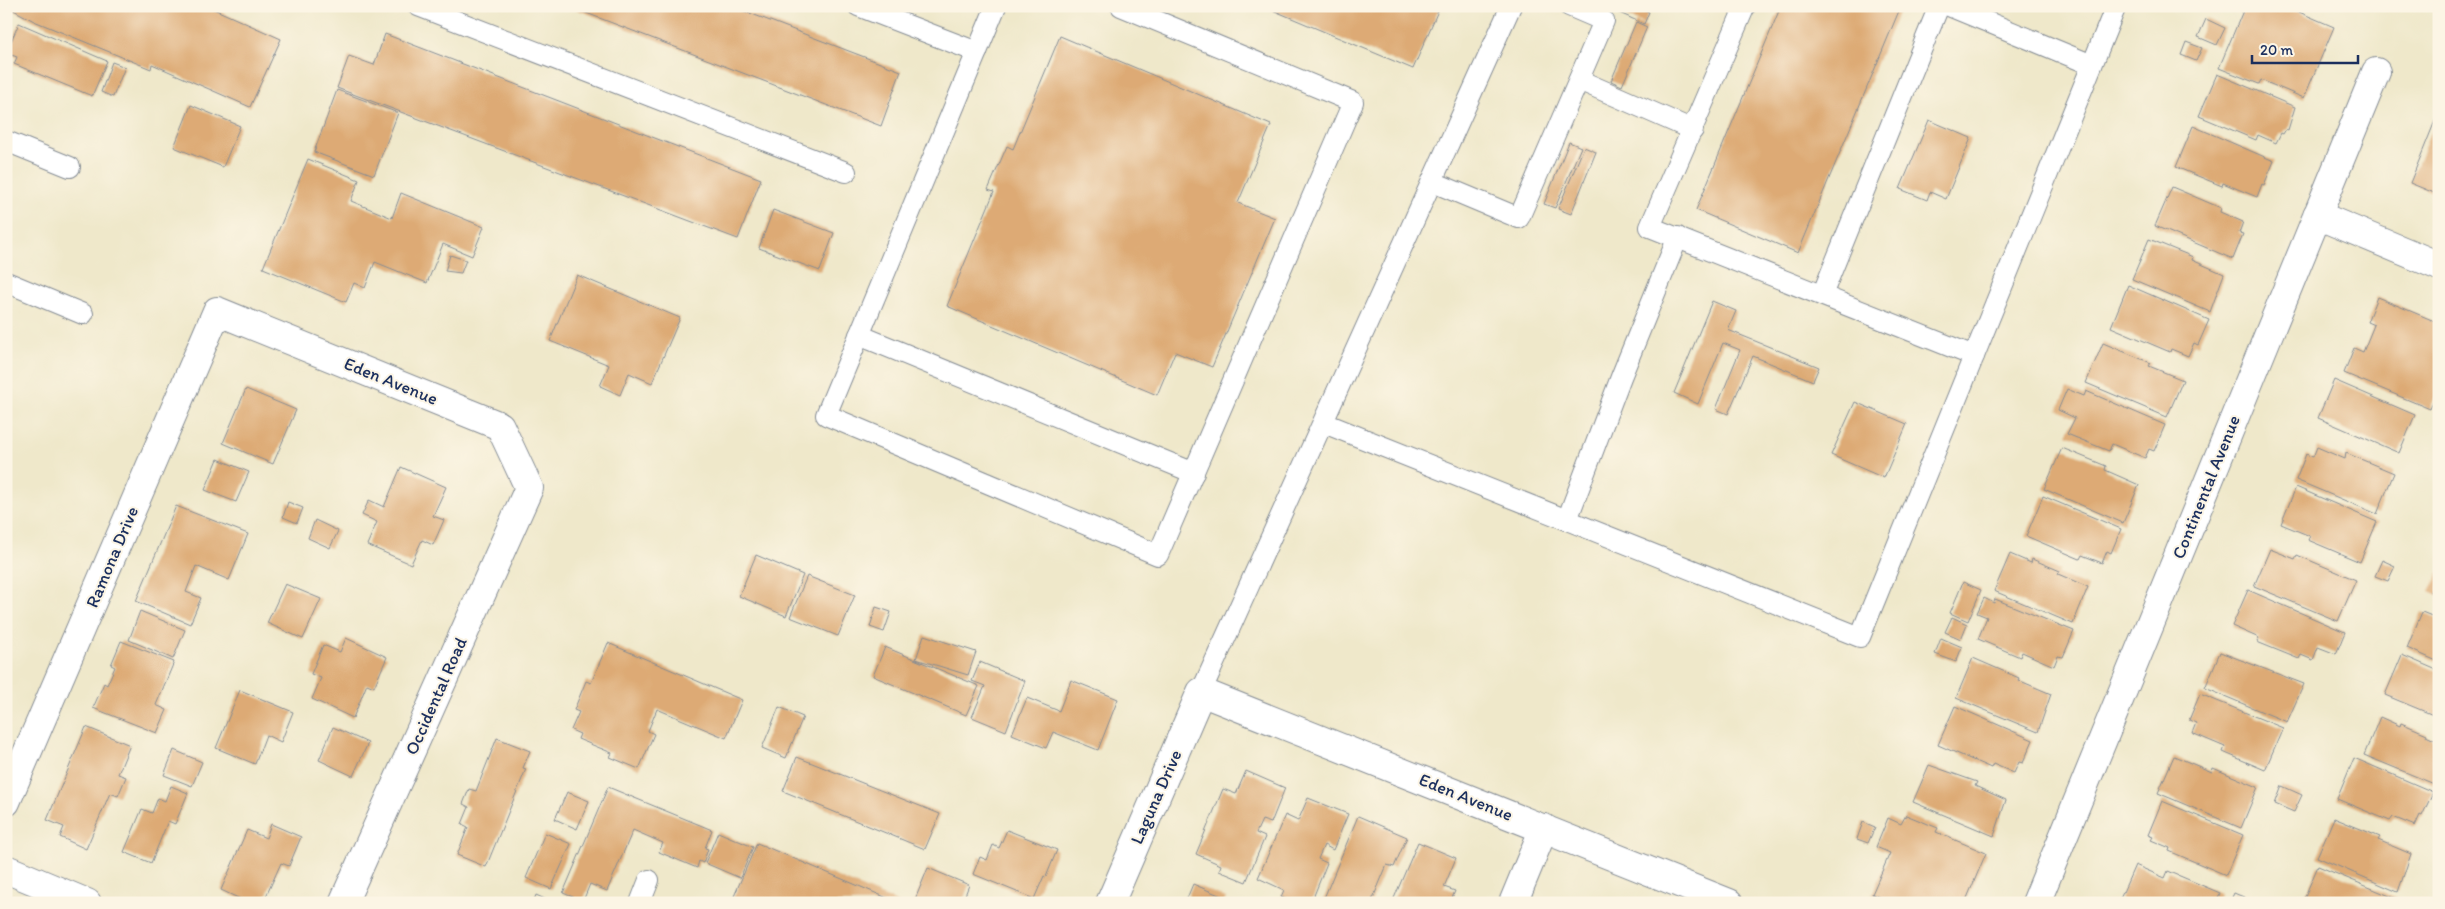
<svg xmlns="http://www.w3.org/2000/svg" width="2445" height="909" viewBox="0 0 2445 909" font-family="Itim,sans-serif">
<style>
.building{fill:#ddaa74}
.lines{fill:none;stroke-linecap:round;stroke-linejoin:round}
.service-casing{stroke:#858c94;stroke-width:22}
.minor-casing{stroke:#858c94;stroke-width:30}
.service{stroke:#fff;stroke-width:20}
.minor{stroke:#fff;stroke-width:28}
.labels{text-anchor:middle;stroke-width:4;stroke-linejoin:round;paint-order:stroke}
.street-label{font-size:18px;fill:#1b2f5e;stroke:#fcf5e5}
</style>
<rect width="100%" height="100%" fill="#fcf5e5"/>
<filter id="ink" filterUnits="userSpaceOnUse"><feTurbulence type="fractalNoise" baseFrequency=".02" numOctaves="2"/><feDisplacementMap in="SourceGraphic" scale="10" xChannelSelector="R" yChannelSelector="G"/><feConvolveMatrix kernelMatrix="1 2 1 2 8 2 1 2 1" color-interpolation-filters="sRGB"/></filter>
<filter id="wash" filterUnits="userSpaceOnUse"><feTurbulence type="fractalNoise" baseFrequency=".0096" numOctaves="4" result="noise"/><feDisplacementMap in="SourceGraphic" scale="20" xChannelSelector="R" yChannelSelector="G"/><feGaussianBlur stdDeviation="1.12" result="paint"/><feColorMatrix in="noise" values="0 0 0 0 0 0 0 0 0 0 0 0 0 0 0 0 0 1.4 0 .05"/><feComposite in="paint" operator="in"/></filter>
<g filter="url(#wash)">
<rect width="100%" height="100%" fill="#efe8ca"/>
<g id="blocks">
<g class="building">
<path d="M6,6H163L175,11L178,6H207L281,39L250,107L152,64L151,69L34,21Z"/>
<path d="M568,6H731L901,71L881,126Z"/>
<path d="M1263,6H1440L1413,69Z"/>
<path d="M1604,6H1637L1649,12L1644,24Z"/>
<path d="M1781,6H1901L1798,253L1696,210Z"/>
<path d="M2245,6H2285L2334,27L2304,98L2261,80L2259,84L2219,68Z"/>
<path d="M2206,19L2225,28L2217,45L2198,37Z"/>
<path d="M1636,22L1647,27L1622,86L1611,81Z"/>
<path d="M19,23L107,61L92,96L14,64L17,57L6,53Z"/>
<path d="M385,34L761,179L738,239L337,88L349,56L374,65Z"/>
<path d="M1060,36L1271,125L1238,203L1275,218L1212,367L1175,352L1157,395L947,306L994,192L988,190L1007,146L1013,149Z"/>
<path d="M2186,42L2202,48L2196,61L2181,55Z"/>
<path d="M112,62L125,67L113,97L101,92Z"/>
<path d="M2217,74L2295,107L2288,130L2286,129L2283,134L2281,133L2276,143L2258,135L2256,140L2199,116Z"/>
<path d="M337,90L398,113L374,175L314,152Z"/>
<path d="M191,105L240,126L223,167L174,147Z"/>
<path d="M2439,111V195L2410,183Z"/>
<path d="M1929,120L1971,138L1946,199L1930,192L1927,200L1900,189Z"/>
<path d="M2193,126L2274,161L2264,185L2262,184L2257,197L2223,183L2222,186L2176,167Z"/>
<path d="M1569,142L1581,147L1555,208L1544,204Z"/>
<path d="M1584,147L1596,152L1571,214L1558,209Z"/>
<path d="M308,159L359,180L351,201L392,218L401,193L484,227L472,256L443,244L427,283L375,262L365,288L354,283L346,302L263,268Z"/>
<path d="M2172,187L2221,208L2220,212L2243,222L2239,233L2243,234L2233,259L2155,226Z"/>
<path d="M773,210L834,233L820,271L759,248Z"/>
<path d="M2149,239L2193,257L2192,260L2224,274L2210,312L2132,279Z"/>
<path d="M450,255L466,260L461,273L445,271Z"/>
<path d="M577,275L680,318L652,383L629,373L620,395L600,386L609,365L550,341Z"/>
<path d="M2128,285L2209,320L2198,345L2194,343L2188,356L2171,349L2170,352L2111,327Z"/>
<path d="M2377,297L2439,323V389L2430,409L2344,373L2354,348L2363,352L2374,325L2367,322Z"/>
<path d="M1712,301L1736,311L1728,330L1819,367L1813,381L1753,356L1728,414L1716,409L1740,350L1723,343L1698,404L1674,393Z"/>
<path d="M2103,343L2151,363L2149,366L2183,380L2167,417L2086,383Z"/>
<path d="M2334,380L2415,415L2399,453L2318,418Z"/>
<path d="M246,389L296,410L273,464L223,443Z"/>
<path d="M2067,389L2084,396L2086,391L2165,425L2154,451L2149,449L2145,458L2112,444L2109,451L2067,434L2075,418L2058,410Z"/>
<path d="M1855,402L1907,424L1884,478L1831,455Z"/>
<path d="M2317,447L2345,459L2346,453L2394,473L2377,514L2296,480L2306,454L2313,457Z"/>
<path d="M2062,448L2106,466L2105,470L2139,485L2123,523L2044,489Z"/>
<path d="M218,459L249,472L236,502L205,490Z"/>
<path d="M401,467L446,487L433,516L444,520L433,545L422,540L411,564L367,545L377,522L362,515L369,500L384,507Z"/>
<path d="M2296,487L2377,522L2360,562L2308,540L2310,536L2281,524Z"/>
<path d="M2043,496L2121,529L2111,553L2107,551L2102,563L2082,555L2080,559L2026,536Z"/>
<path d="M288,502L303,508L297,523L283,517Z"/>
<path d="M176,506L248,534L229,580L196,566L186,592L201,598L190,624L136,601Z"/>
<path d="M315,520L338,531L330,548L308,538Z"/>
<path d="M2270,549L2295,559L2297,555L2356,580L2338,621L2254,586Z"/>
<path d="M2010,554L2031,563L2032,559L2060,571L2058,574L2088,587L2073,624L1994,591Z"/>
<path d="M756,555L803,575L786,616L739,596Z"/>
<path d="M2382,560L2395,566L2388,581L2375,576Z"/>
<path d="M2439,572V596L2430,592Z"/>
<path d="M807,576L855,595L838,636L790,617Z"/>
<path d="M1963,582L1981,590L1968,621L1950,613Z"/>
<path d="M285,584L321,599L303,639L267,623Z"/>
<path d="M2248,590L2345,632L2336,654L2318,647L2313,660L2301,655L2299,659L2257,642L2259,638L2232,626Z"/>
<path d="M1984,598L1994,603L1995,599L2074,631L2063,657L2058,656L2054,666L2022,652L2020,657L1978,639L1987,617L1977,613Z"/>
<path d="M876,607L891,612L884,632L870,627Z"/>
<path d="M140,611L185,630L173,659L129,640Z"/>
<path d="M2422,612L2439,619V662L2407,648Z"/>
<path d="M1952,617L1967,624L1961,639L1945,632Z"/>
<path d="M924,635L976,652L968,675L916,659Z"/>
<path d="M346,638L387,657L374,687L367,684L353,718L312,699L321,678L311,674L323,645L340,652Z"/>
<path d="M1941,638L1962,647L1956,662L1935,654Z"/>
<path d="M121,641L174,662L156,705L167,710L157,733L93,708L104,683L107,685L115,667L111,665Z"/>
<path d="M608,643L742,700L726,738L657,709L648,731L654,734L639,769L610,757L612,753L578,739L580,734L571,730L579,712L574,710L586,681L591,683Z"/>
<path d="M885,647L979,686L966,715L873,676Z"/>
<path d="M2220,652L2304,684L2287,722L2205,688Z"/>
<path d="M2402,655L2439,671L2438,717L2385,695Z"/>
<path d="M1973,658L2019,678L2018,680L2051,694L2038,732L1956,698Z"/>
<path d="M980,662L1025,681L1006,731L972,717L985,686L972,681Z"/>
<path d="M1071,680L1118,699L1098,750L1053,732L1046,748L1012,734L1027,698L1059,711Z"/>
<path d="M240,690L293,712L281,742L266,735L255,764L216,748Z"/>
<path d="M2200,694L2283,728L2265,770L2223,752L2225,747L2192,733L2196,723L2189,720Z"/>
<path d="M1955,706L2033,740L2023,763L2019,762L2014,773L1993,764L1991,768L1938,745Z"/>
<path d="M779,707L803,717L786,758L762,748Z"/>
<path d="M2380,717L2400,726L2401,723L2427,734L2426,736L2439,742V786L2364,755Z"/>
<path d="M86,727L130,745L118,774L126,777L118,796L110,793L86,849L60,837L64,827L47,820Z"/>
<path d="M333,727L368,743L353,776L319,760Z"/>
<path d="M497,738L530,751L523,768L526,769L486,867L457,855L468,827L462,824L469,807L463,804L469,789L476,791Z"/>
<path d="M174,750L202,762L192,786L164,775Z"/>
<path d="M2174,756L2212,772L2213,768L2258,787L2241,828L2158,793Z"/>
<path d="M797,757L940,814L925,849L783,791Z"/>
<path d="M2354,758L2433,792L2422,816L2420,815L2415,826L2393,817L2390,821L2337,799Z"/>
<path d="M1929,765L1977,782L1975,786L2006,800L1994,836L1913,802Z"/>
<path d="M1246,771L1285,788L1271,823L1262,820L1256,833L1265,837L1246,882L1219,871L1221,865L1196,854L1223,789L1236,794Z"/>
<path d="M171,786L188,793L175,824L168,821L151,863L124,852L142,809L152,813L158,798L165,801Z"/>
<path d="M2282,786L2302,795L2294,812L2275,804Z"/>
<path d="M608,787L712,830L705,848L708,849L703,863L699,861L697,868L659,852L663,843L633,830L607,891L590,884L583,901L563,893Z"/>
<path d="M567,792L589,801L577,829L555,819Z"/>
<path d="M1308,798L1348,814L1333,850L1324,845L1318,859L1327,863L1311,903H1294L1281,897L1284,890L1258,878L1285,815L1298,821Z"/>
<path d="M2162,801L2243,835L2226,875L2169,851L2170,848L2151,840L2153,837L2148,835Z"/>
<path d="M1906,815L1938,828L1936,832L1986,853L1965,903H1892L1872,894L1890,853L1876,847L1888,818L1901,824Z"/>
<path d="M1358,816L1407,837L1394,867L1387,865L1371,903H1322Z"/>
<path d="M2334,818L2380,837L2378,840L2411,854L2398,892L2317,857Z"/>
<path d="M1863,822L1875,827L1868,843L1857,839Z"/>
<path d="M271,824L301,837L289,866L281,863L263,903H249L221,890L247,830L266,838Z"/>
<path d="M1007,830L1057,850L1046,877L1044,876L1034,899L973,874L980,857L987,860L993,845L999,848Z"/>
<path d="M718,832L753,847L740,878L705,863Z"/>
<path d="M545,833L571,844L551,889L526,878Z"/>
<path d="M1418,842L1456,858L1444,887L1455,891L1450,903H1392Z"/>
<path d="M757,843L899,903H736L732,901Z"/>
<path d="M2135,865L2165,878L2168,871L2220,893L2216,903H2129L2120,899Z"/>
<path d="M2318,866L2397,899L2395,903H2302Z"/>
<path d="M928,868L969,885L962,903L914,902Z"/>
<path d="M1193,884L1226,898L1224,903H1185Z"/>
<path d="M2234,893L2246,898L2244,903L2230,902Z"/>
<path d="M536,895L547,900L545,903H533Z"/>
</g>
</g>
</g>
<g filter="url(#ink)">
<use href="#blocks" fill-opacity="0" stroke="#858c94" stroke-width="1"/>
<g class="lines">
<defs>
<g id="service">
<path d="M418,6L846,172"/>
<path d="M858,6L977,52"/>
<path d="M996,6L826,415L1158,555L1353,102L1121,6"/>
<path d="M1745,6L1650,227L1974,356"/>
<path d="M1949,6L2092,65"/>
<path d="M1579,80L1693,130"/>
<path d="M6,141L70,167"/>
<path d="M1433,182L1519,218L1604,21L1569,6"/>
<path d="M6,282L83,314"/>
<path d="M1822,295L1939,6"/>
<path d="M859,335L1194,473"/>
<path d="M1324,423L1860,637L2116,6"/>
<path d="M1567,520L1621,377L1678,237"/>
<path d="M1201,692L1511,6"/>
<path d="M640,903L649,880"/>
</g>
<g id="minor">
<path d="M2317,215L2439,266"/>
<path d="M6,802L217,311L500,426L529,488L343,903"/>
<path d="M6,869L87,903"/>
<path d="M1110,903L1201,692L1729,903"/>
<path d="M1513,903L1544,828"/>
<path d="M2036,903L2376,72"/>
</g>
</defs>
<use href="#service" class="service-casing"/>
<use href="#minor" class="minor-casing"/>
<use href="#service" class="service"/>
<use href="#minor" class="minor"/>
</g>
</g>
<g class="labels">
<g class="street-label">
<text transform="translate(391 381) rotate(22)" y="6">Eden Avenue</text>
<text transform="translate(2206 487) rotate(-68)" y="6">Continental Avenue</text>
<text transform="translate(112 557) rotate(-67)" y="6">Ramona Drive</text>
<text transform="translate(436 696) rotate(-66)" y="6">Occidental Road</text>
<text transform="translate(1156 797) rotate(-66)" y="6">Laguna Drive</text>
<text transform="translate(1466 797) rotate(22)" y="6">Eden Avenue</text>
</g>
</g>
<rect width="2445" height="909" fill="none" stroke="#fcf5e5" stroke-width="25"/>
<path d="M2252 55v8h106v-8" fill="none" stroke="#1b2f5e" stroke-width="2.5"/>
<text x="2260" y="55" font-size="15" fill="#1b2f5e" stroke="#fcf5e5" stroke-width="4" paint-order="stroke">20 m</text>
</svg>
